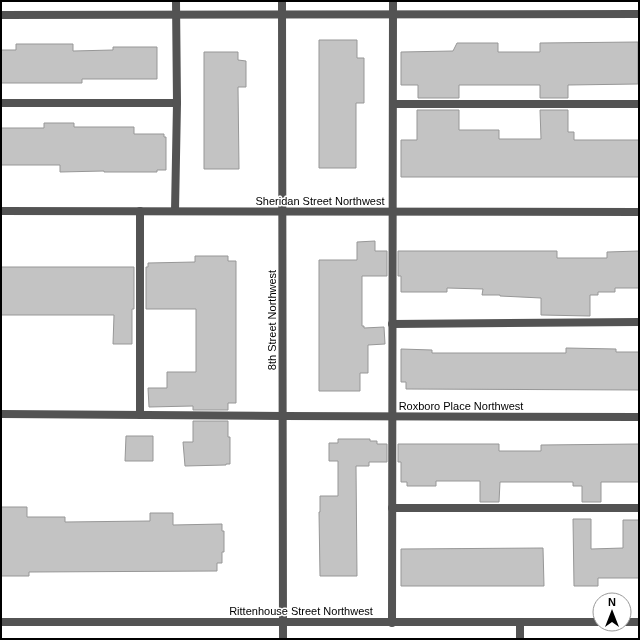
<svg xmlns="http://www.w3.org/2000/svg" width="640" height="640" viewBox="0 0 640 640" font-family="Helvetica,sans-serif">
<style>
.building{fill:#c3c3c3;stroke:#979797}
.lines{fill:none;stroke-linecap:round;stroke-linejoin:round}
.service{stroke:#535353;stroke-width:8}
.minor{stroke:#535353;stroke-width:8}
.tertiary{stroke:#535353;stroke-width:8}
.labels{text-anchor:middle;stroke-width:3;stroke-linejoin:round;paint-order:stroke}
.street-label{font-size:11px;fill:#000;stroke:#fff}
</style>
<rect width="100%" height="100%" fill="#fff"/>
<g class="building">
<path d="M319,40H357V58H364V103H356V168H319Z"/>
<path d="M638,42V84L568,85V98H540V85H459V98H418V85H401V52L453,51L457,43H498V52H540V43Z"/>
<path d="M16,44H73V51L113,50V47H157V79H82V83H1V50H16Z"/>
<path d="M204,52H238V60L246,61V87H238L239,169H204Z"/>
<path d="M417,110H459V130H499V139H541L540,110H568V132H574V140H639V177H401V140H417Z"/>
<path d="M44,123H74V127H134V134H164V137H166V170H157V172H104V171L60,172V165H1V128H44Z"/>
<path d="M375,241V251H387V276H362V326H364V328L384,327L385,344L368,345V373H360V391H319V260H357V242Z"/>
<path d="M398,251H557V258H607V252L639,251V288H615V292H598V295H590V316L541,315V298L500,296V295H482L483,289L447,288V292H401V276H398Z"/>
<path d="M195,256H228V261H236V403H228V410H193V406L149,407L148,388H167V372H196V309H146V267H148V263L195,262Z"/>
<path d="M1,267H134V309H132V344H113L114,315H1Z"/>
<path d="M566,348L616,349V352H639V390L406,389V382H401V349L432,350V353H566Z"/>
<path d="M193,421H228V437H230V464H226V465L185,466L183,442H193Z"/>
<path d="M126,436H153V461H125Z"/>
<path d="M338,439H370V441H377V444H387V462H369V466H356L357,576H320L319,512H320V496H338V461H329V443H338Z"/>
<path d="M398,444H499V451H541V445L639,444V482H601V502H582V486H573V482H500L499,502H480V481H436V486H407V482H401V462H398Z"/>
<path d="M1,507H27V517H65V522L150,521V513H173V525L222,524V531H224V552H222V563H217V571L29,572V576H1Z"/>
<path d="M573,519H591V549L623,548V520H639V578H598V586H574Z"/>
<path d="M543,548L544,586H401V549Z"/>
</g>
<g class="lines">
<g class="service">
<path d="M1,103H177"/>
<path d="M393,104H639"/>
<path d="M140,211V415"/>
<path d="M175,211L177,103L176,1"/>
<path d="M392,324L639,322"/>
<path d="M1,414L283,416"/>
<path d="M392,508H639"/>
<path d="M392,623L393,1"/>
</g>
<g class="minor">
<path d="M282,1L283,639"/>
<path d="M1,15L639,14"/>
<path d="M283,416L639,417"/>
<path d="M1,622H600"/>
<path d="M624,622H639"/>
<path d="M520,639V622"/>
</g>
<path class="tertiary" d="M1,211L639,212"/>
</g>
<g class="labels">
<g class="street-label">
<text x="320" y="205">Sheridan Street Northwest</text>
<text transform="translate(272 320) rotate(-90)" y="4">8th Street Northwest</text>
<text x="461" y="410">Roxboro Place Northwest</text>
<text x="301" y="615">Rittenhouse Street Northwest</text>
</g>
</g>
<rect width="640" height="640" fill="none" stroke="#000000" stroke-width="4"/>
<g transform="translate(612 612)"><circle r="19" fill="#ffffff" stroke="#999999"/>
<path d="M0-3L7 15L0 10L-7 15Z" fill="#000000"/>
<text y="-6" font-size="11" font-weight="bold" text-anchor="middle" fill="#000000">N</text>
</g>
</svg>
